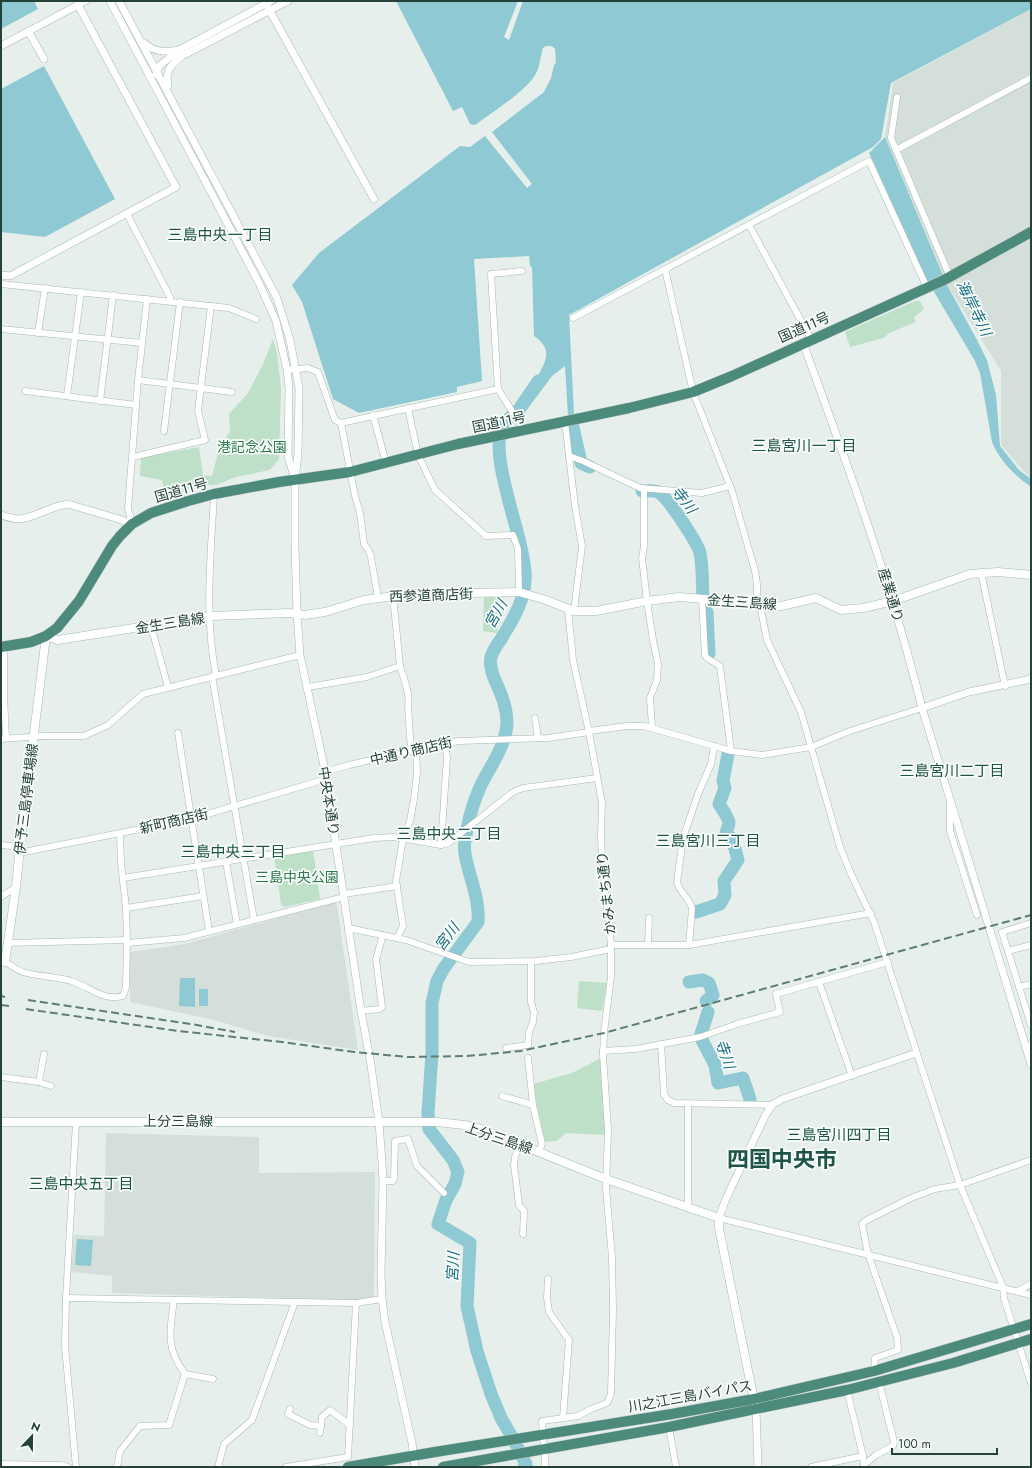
<svg xmlns="http://www.w3.org/2000/svg" width="1032" height="1468" viewBox="0 0 1032 1468" font-family="Jost,'Noto Sans JP',sans-serif">
<style>
.built{fill:#d4dfda}
.green{fill:#bfe0c8}
.water{fill:#8ec9d4}
.pier{fill:#e6efeb}
.lines{fill:none;stroke-linecap:round;stroke-linejoin:round}
.river{stroke:#8ec9d4;stroke-width:13}
.minor-casing{stroke:#a8b8b2;stroke-width:7}
.tertiary-casing{stroke:#a8b8b2;stroke-width:8}
.secondary-casing{stroke:#a4bbb3;stroke-width:9}
.trunk-casing{stroke:#c2cac8;stroke-width:11}
.minor{stroke:#fff;stroke-width:6}
.tertiary{stroke:#fff;stroke-width:7}
.secondary{stroke:#fff;stroke-width:8}
.trunk{stroke:#4c8a7c;stroke-width:10}
.rail{stroke:#5f7d75;stroke-width:2;stroke-dasharray:8 4;stroke-linecap:butt}
.labels{text-anchor:middle;stroke-width:3.5;stroke-linejoin:round;paint-order:stroke}
.street-label{font-size:14px;fill:#24423a;stroke:#f7fbf9}
.park-label{font-size:14px;fill:#2d7a4b;stroke:#f7fbf9}
.neighbourhood-label{font-size:15px;fill:#1f5548;stroke:#f7fbf9}
.water-label{font-size:15px;font-style:italic;fill:#1c6f80;stroke:#f7fbf9}
.town-label{font-size:22px;font-weight:bold;fill:#1f5548;stroke:#f7fbf9}
</style>
<rect width="100%" height="100%" fill="#e6efeb"/>
<g class="built">
<path d="M1031,9V479L1001,445V371L948,286L885,137L893,83Z"/>
<path d="M335,902L337,905L358,1050L268,1036L214,1020L130,1002V952L185,944Z"/>
<path d="M106,1133L259,1137V1173L375,1172L374,1301L112,1293V1276L71,1272L74,1235L104,1236Z"/>
</g>
<g class="green">
<path d="M915,301H920L924,309L914,317L916,322L889,333L884,338L850,347L845,332Z"/>
<path d="M273,339L277,353L281,388L279,459L270,470L236,477L216,485H204L186,490L175,496L166,499L162,480L140,476L141,458L199,447L203,475L212,476L220,445L230,432L229,414L248,393L263,364Z"/>
<path d="M498,595L497,633L483,631L484,596Z"/>
<path d="M313,850L320,899L284,907L281,904L274,856Z"/>
<path d="M579,981L607,983L602,1011L577,1008Z"/>
<path d="M601,1058L606,1135L566,1133L557,1141L544,1142L533,1084L572,1073Z"/>
</g>
<g class="water">
<path d="M1,1H34L38,9L1,29Z"/>
<path d="M396,1H1031V9L891,83L881,139L873,147L569,315L574,414L568,416L565,366L552,376L520,419L514,405L534,376L539,374C548,357 551,348 534,336L532,267L530,266L529,256L474,259L482,381L457,387V392L359,413L333,399L302,302L292,285L319,253L460,146L470,147L485,136L527,188L532,184L492,132L544,92L551,78L554,65L556,63L555,49C552,45 547,45 543,48C540,57 540,67 535,75C525,92 491,113 475,125L470,124L462,107L453,111Z"/>
<path d="M44,66L115,199L45,237L1,232V89Z"/>
<path d="M885,137L947,285L976,338L987,360L996,395L1000,446L1019,470L1031,479V487C1014,475 1000,461 992,442L980,373L975,361L927,280L869,153Z"/>
<path d="M180,978H195V1007L179,1006Z"/>
<rect x="199" y="989" width="9" height="17"/>
<path d="M77,1239L93,1240L91,1266L75,1265Z"/>
</g>
<path class="pier" d="M518,1H523L509,40L504,37Z"/>
<g class="lines">
<g class="river">
<path d="M517,411C513,415 505,421 502,427C489,459 523,534 525,572C527,597 514,618 501,639C498,644 493,650 491,657C488,670 498,685 502,697C505,705 507,716 507,724C505,748 490,766 480,787C475,799 470,812 468,825C466,834 463,845 465,854C469,877 480,899 478,922L444,968L437,981L432,1003V1053L428,1112L429,1129L453,1160L458,1172L455,1184L446,1200L438,1224L470,1243L467,1306L477,1351L491,1394L502,1420L511,1435L526,1464L524,1467"/>
<path d="M573,427L581,463L590,467"/>
<path d="M642,491C647,491 654,490 658,492C667,496 697,542 700,553C703,567 702,583 703,597"/>
<path d="M707,612L709,654"/>
<path d="M696,912L720,904L725,895L724,881L738,860L732,838L726,836C725,831 729,827 729,823C728,816 722,809 719,804L725,788L723,781L728,754"/>
<path d="M689,982L703,980L709,983L713,995L706,1001"/>
<path d="M708,1012L701,1034L702,1040L715,1065L718,1083L743,1078L750,1099"/>
</g>
<defs>
<g id="minor">
<path d="M78,5L86,1"/>
<path d="M897,97L891,138L950,277"/>
<path d="M896,150L1031,78"/>
<path d="M127,214L170,297V301"/>
<path d="M749,225L811,339"/>
<path d="M665,269L693,392L732,491L755,571L757,584V603L761,610L767,640L801,712L840,847L851,874L874,922L960,1185L1003,1287L1004,1298L1031,1383"/>
<path d="M522,271L491,274L498,389L524,430"/>
<path d="M1,284L229,308L256,319"/>
<path d="M573,318L869,161L927,288"/>
<path d="M1,329L142,343"/>
<path d="M38,333L45,288"/>
<path d="M287,370L308,368L318,372L335,420L341,423L498,389"/>
<path d="M138,380L232,392"/>
<path d="M25,391L136,405"/>
<path d="M67,396L81,292"/>
<path d="M100,401L113,295"/>
<path d="M408,408L418,455L435,490L486,536L513,535L518,549L519,592"/>
<path d="M373,415L386,463"/>
<path d="M565,422L575,506L582,546L574,611"/>
<path d="M341,423L355,496L360,513L364,544L369,551L371,557L378,598"/>
<path d="M164,431L180,302"/>
<path d="M569,456L583,461L640,488L702,493L730,486"/>
<path d="M133,457L205,440L198,411L211,306"/>
<path d="M644,488V547L642,558L647,601L653,640L658,664L657,680L650,698L652,727"/>
<path d="M214,494C211,554 204,616 216,675"/>
<path d="M132,524L128,508L138,380L147,299"/>
<path d="M981,572L1005,686"/>
<path d="M393,596L400,666"/>
<path d="M702,599L705,655L707,658L720,666L731,751"/>
<path d="M151,626L168,687"/>
<path d="M4,646V697L6,738"/>
<path d="M212,676L254,920"/>
<path d="M308,687L367,677L400,666C403,676 411,696 408,706L411,751"/>
<path d="M535,718L538,738"/>
<path d="M589,731L627,726H644L731,751L762,755L811,747L850,731L922,708"/>
<path d="M178,733L209,931"/>
<path d="M1,739L43,736H84L108,725L143,694L300,655"/>
<path d="M325,772L349,765L445,743L460,741L548,738L589,732"/>
<path d="M950,805V831L977,915"/>
<path d="M1,845L20,847"/>
<path d="M441,845L447,758L445,743"/>
<path d="M19,853L191,819L326,779"/>
<path d="M226,862L237,924"/>
<path d="M123,878L374,838L394,837L441,845L448,843L456,837L513,792L523,788L597,778"/>
<path d="M344,894L397,886"/>
<path d="M1,897L16,887"/>
<path d="M126,908L203,896"/>
<path d="M1031,923L1002,932L1031,1025"/>
<path d="M348,928L406,940L469,962L536,961L571,957L611,949"/>
<path d="M397,938L403,926L396,881L403,839L410,821L414,799L417,772L416,750"/>
<path d="M8,943L127,940"/>
<path d="M127,943L184,938L344,897"/>
<path d="M611,945H689L871,913"/>
<path d="M648,945L649,918"/>
<path d="M689,945L692,908C689,898 680,893 677,882L683,838L698,794L711,764L714,746"/>
<path d="M1008,951L1031,945"/>
<path d="M1,961C9,962 15,970 23,972C38,977 55,976 71,981C89,986 103,1002 123,996L126,987L127,940L126,908L121,863L120,833"/>
<path d="M819,982L852,1076"/>
<path d="M1019,987L1031,984"/>
<path d="M361,1011L380,1009L382,1007L376,959L383,935"/>
<path d="M661,1044L664,1094L668,1100L674,1103L772,1105"/>
<path d="M506,1048L528,1045L529,1032L533,1022L534,1012L531,1002V962"/>
<path d="M603,1051L636,1049L700,1037L737,1024L780,1012L776,994L888,962"/>
<path d="M1028,1054L1031,1044"/>
<path d="M528,1058L533,1105L542,1144L539,1152"/>
<path d="M1,1077L39,1082L51,1086"/>
<path d="M39,1082L44,1054"/>
<path d="M502,1096L533,1105"/>
<path d="M520,1144L515,1157L514,1165L519,1205L524,1211L523,1234"/>
<path d="M383,1181H393L394,1178L395,1141L408,1139L417,1166L444,1193"/>
<path d="M688,1208V1104"/>
<path d="M719,1218L1031,1295"/>
<path d="M548,1279L547,1298L549,1312L569,1340L563,1418"/>
<path d="M1018,1291L1031,1284"/>
<path d="M66,1298L356,1303L382,1299"/>
<path d="M874,1371L875,1358L898,1350L897,1337L868,1254L862,1224L865,1221L911,1198L935,1189L960,1185L1031,1160"/>
<path d="M185,1374L213,1379"/>
<path d="M847,1390L863,1456L864,1467"/>
<path d="M290,1409L288,1414L310,1425L321,1426"/>
<path d="M669,1427L676,1467"/>
<path d="M320,1433L322,1417L330,1410L350,1425"/>
<path d="M1,1464L61,1465L68,1467"/>
<path d="M864,1465L876,1455L893,1446L894,1442L879,1382"/>
<path d="M76,1467L65,1346L66,1298L76,1122"/>
<path d="M117,1467L120,1451L140,1426L169,1425L185,1374C165,1347 170,1331 174,1300"/>
<path d="M218,1467L224,1444L252,1420L295,1302"/>
<path d="M286,1467L348,1457L356,1303"/>
<path d="M545,1467V1460L542,1421L578,1416L591,1409L607,1403L611,1394L613,1309L612,1257L606,1188L608,1130L603,1055L604,1033L611,976V945L602,860L601,836L602,803L589,732L573,660L568,609"/>
<path d="M811,1467L863,1456"/>
</g>
<g id="tertiary">
<path d="M110,1L259,283L276,321L287,370L289,388L288,456L294,476"/>
<path d="M119,1L277,298L290,340L299,388L298,454L295,480V548L297,614L300,655L324,766L361,1011L370,1059L379,1122L382,1163L383,1181L381,1273L382,1299L385,1322L412,1443L415,1467"/>
<path d="M266,4L374,199"/>
<path d="M28,31L44,59"/>
<path d="M144,43C154,52 165,53 179,50L271,1"/>
<path d="M1,46L78,5L176,187L10,276L1,275"/>
<path d="M156,74L159,66L178,51"/>
<path d="M168,86C165,71 170,66 182,56L288,1"/>
<path d="M803,343C847,463 891,583 922,708L1031,1064"/>
<path d="M1,515C7,517 13,519 20,519C36,517 51,506 68,504L119,519L132,524"/>
<path d="M922,708L969,692L1031,679"/>
<path d="M719,1218L725,1201L765,1116L772,1105L782,1099L916,1053"/>
<path d="M756,1409L758,1467"/>
</g>
<g id="secondary">
<path d="M5,962L16,887L20,847L46,636L58,640L210,616L289,613L305,615L325,612L364,600L410,594L519,592L546,600L574,611H596L647,601L679,597L757,603L768,607L781,606L816,598L841,610L863,608L893,601L970,574L998,572L1031,575"/>
<path d="M1,1122H437L464,1125L481,1129L606,1179L719,1218V1228L755,1405"/>
</g>
<g id="trunk">
<path d="M1,647L31,642L46,636L57,628L79,601L112,546L120,536L132,524L151,513L188,501L214,494L279,482L350,472L458,444L629,408L693,392L732,376L944,280L1031,232"/>
<path d="M348,1467L435,1452L672,1414L754,1399L874,1371L1031,1324"/>
<path d="M443,1467L669,1427L847,1390L953,1363L1031,1339"/>
</g>
</defs>
<use href="#minor" class="minor-casing"/>
<use href="#tertiary" class="tertiary-casing"/>
<use href="#secondary" class="secondary-casing"/>
<use href="#trunk" class="trunk-casing"/>
<use href="#minor" class="minor"/>
<use href="#tertiary" class="tertiary"/>
<use href="#secondary" class="secondary"/>
<use href="#trunk" class="trunk"/>
<g class="rail">
<path d="M1,996L5,997"/>
<path d="M28,1000L191,1024L235,1032"/>
<path d="M1,1005L9,1006"/>
<path d="M26,1009L178,1031L282,1042L354,1052L408,1057L467,1056L521,1051L604,1033L1031,915"/>
</g>
</g>
<g class="labels">
<g class="street-label">
<text transform="translate(804 327) rotate(-24)" y="5">国道11号</text>
<text transform="translate(499 422) rotate(-12)" y="5">国道11号</text>
<text transform="translate(181 490) rotate(-16)" y="5">国道11号</text>
<text transform="translate(431 595) rotate(-2)" y="5">西参道商店街</text>
<text transform="translate(891 595) rotate(73)" y="5">産業通り</text>
<text transform="translate(742 602) rotate(4)" y="5">金生三島線</text>
<text transform="translate(170 623) rotate(-9)" y="5">金生三島線</text>
<text transform="translate(411 751) rotate(-13)" y="5">中通り商店街</text>
<text transform="translate(26 799) rotate(-83)" y="5">伊予三島停車場線</text>
<text transform="translate(329 801) rotate(81)" y="5">中央本通り</text>
<text transform="translate(174 821) rotate(-13)" y="5">新町商店街</text>
<text transform="translate(606 893) rotate(-96)" y="5">かみまち通り</text>
<text x="178" y="1126">上分三島線</text>
<text transform="translate(499 1138) rotate(19)" y="5">上分三島線</text>
<text transform="translate(690 1396) rotate(-10)" y="5">川之江三島バイパス</text>
</g>
<g class="park-label">
<text x="252" y="452">港記念公園</text>
<text x="297" y="882">三島中央公園</text>
</g>
<g class="neighbourhood-label">
<text x="220" y="240">三島中央一丁目</text>
<text x="804" y="451">三島宮川一丁目</text>
<text x="952" y="776">三島宮川二丁目</text>
<text x="449" y="839">三島中央二丁目</text>
<text x="708" y="846">三島宮川三丁目</text>
<text x="233" y="857">三島中央三丁目</text>
<text x="839" y="1140">三島宮川四丁目</text>
<text x="81" y="1189">三島中央五丁目</text>
</g>
<g class="water-label">
<text transform="translate(974 308) rotate(64)" y="5">海岸寺川</text>
<text transform="translate(684 500) rotate(52)" y="5">寺川</text>
<text transform="translate(496 614) rotate(-61)" y="5">宮川</text>
<text transform="translate(447 937) rotate(-53)" y="5">宮川</text>
<text transform="translate(725 1054) rotate(71)" y="5">寺川</text>
<text transform="translate(453 1267) rotate(-87)" y="5">宮川</text>
</g>
<g class="town-label">
<text x="782" y="1167">四国中央市</text>
</g>
</g>
<rect width="1032" height="1468" fill="none" stroke="#24423a" stroke-width="4"/>
<g transform="translate(32 1436) rotate(22)" stroke="#f7fbf9" stroke-width="3" paint-order="stroke">
<path d="M0-3L7 15L0 10L-7 15Z" fill="#24423a"/>
<text y="-6" font-size="11" font-weight="bold" text-anchor="middle" fill="#24423a">N</text>
</g>
<path d="M892 1448v6h105v-6" fill="none" stroke="#24423a" stroke-width="2"/>
<text x="898" y="1448" font-size="12" fill="#24423a" stroke="#f7fbf9" stroke-width="3" paint-order="stroke">100 m</text>
</svg>
